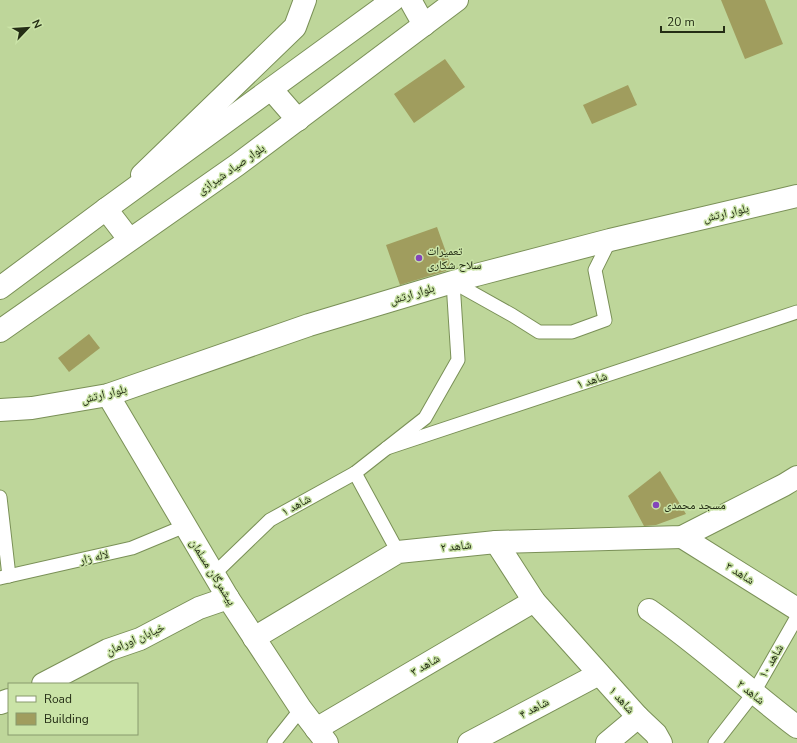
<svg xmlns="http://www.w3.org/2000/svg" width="797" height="743" viewBox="0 0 797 743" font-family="'Nunito Sans','Noto Naskh Arabic',sans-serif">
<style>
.building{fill:#a09d5e}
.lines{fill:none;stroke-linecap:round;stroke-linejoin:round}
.service-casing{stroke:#7a9057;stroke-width:15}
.minor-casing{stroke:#7a9057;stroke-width:24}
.tertiary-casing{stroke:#7a9057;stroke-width:24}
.secondary-casing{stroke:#7a9057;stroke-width:24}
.service{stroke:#fff;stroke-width:13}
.minor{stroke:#fff;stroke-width:22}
.tertiary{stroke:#fff;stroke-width:22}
.secondary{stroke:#fff;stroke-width:22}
.poi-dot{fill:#8445ba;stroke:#cae3a7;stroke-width:1.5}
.labels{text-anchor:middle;stroke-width:3;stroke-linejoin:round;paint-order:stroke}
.street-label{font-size:12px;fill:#242d15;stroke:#cae3a7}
.poi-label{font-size:12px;fill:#242d15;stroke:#cae3a7;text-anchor:start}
</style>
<rect width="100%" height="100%" fill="#bed69a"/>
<g class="building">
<path d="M721,0H765L783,44L745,59Z"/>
<path d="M445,59L465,87L414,123L394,94Z"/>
<path d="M628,85L637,105L592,124L583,105Z"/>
<path d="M437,227L452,269L400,285L386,245Z"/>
<path d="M89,334L100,348L69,372L58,358Z"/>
<path d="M660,471L686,514L656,525L644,526L628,496Z"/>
</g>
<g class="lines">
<defs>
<g id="service">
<path d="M453,282L512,315L539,332H572L605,320L595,270L610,240"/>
<path d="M387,448L797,312"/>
<path d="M355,473L398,552"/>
<path d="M0,497L9,576"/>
<path d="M214,574L270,520L355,473L425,418L458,360L453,282"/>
<path d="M0,578L132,548L185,526"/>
<path d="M274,743L301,709"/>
<path d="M715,743L753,694L797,617"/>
</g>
<g id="minor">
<path d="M142,175L295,27L305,0"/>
<path d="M682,537L797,609"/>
<path d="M496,542L534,601L638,717L656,734L661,743"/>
<path d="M649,610C701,646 747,689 797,727"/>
<path d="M254,638L398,552L496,542L682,537L784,485L797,477"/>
<path d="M43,684L108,650L140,639L199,608L228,598"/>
<path d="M0,703L9,700"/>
<path d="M316,729L534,601"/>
<path d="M469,743L599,674"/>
<path d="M607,743L638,717"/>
</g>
<path id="tertiary" d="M108,395L228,598L301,709L327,743"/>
<g id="secondary">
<path d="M410,0L424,25"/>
<path d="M271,89L298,120"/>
<path d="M106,209L129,239"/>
<path d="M0,288L106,209L393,0"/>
<path d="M0,331L237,165L457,0"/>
<path d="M0,410L32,408L108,395L309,325L476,275L610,240L797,196"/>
</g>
</defs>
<use href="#service" class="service-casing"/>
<use href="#minor" class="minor-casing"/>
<use href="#tertiary" class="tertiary-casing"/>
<use href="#secondary" class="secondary-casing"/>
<use href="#service" class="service"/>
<use href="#minor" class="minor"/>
<use href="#tertiary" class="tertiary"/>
<use href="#secondary" class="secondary"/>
</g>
<g class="poi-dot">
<circle cx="419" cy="258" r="4"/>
<circle cx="656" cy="505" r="4"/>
</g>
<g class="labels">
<g class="street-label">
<text transform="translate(231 169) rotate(-35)" y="4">بلوار صیاد شیرازی</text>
<text transform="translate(726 213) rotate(-13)" y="4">بلوار ارتش</text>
<text transform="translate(412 294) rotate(-17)" y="4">بلوار ارتش</text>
<text transform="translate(592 380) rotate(-18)" y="4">شاهد ۱</text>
<text transform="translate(104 394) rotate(-14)" y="4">بلوار ارتش</text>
<text transform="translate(296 505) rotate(-29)" y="4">شاهد ۱</text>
<text transform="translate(456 546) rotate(-6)" y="4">شاهد ۲</text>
<text transform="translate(94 557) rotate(-13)" y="4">لاله زار</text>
<text transform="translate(213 572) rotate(58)" y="4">پیشمرگان مسلمان</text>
<text transform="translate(740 573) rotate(32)" y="4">شاهد ۳</text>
<text transform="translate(135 639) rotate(-24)" y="4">خیابان اورامان</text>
<text transform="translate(771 661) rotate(-60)" y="4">شاهد ۱۰</text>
<text transform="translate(425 665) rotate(-30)" y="4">شاهد ۳</text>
<text transform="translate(751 692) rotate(39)" y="4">شاهد ۲</text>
<text transform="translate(622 700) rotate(48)" y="4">شاهد ۱</text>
<text transform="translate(534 708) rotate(-28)" y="4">شاهد ۴</text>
</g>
<g class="poi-label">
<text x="427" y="255">تعمیرات<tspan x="427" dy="14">سلاح شکاری</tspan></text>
<text x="664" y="509">مسجد محمدی</text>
</g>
</g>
<rect x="8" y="683" width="130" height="52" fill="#cae3a7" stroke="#889a6d"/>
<rect x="16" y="696" width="20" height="6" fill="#ffffff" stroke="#889a6d"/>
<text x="44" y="703" font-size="12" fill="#242d15">Road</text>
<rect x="16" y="713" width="20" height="12" fill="#a09d5e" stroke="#889a6d"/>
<text x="44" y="723" font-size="12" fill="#242d15">Building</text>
<g transform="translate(28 28) rotate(65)" stroke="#cae3a7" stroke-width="3" paint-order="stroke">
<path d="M0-3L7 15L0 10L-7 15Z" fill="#242d15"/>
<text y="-6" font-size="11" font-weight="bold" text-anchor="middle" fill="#242d15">N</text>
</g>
<path d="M661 26v6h63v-6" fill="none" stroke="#242d15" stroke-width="2"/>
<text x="667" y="26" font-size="12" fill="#242d15" stroke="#cae3a7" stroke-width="3" paint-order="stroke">20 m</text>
</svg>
